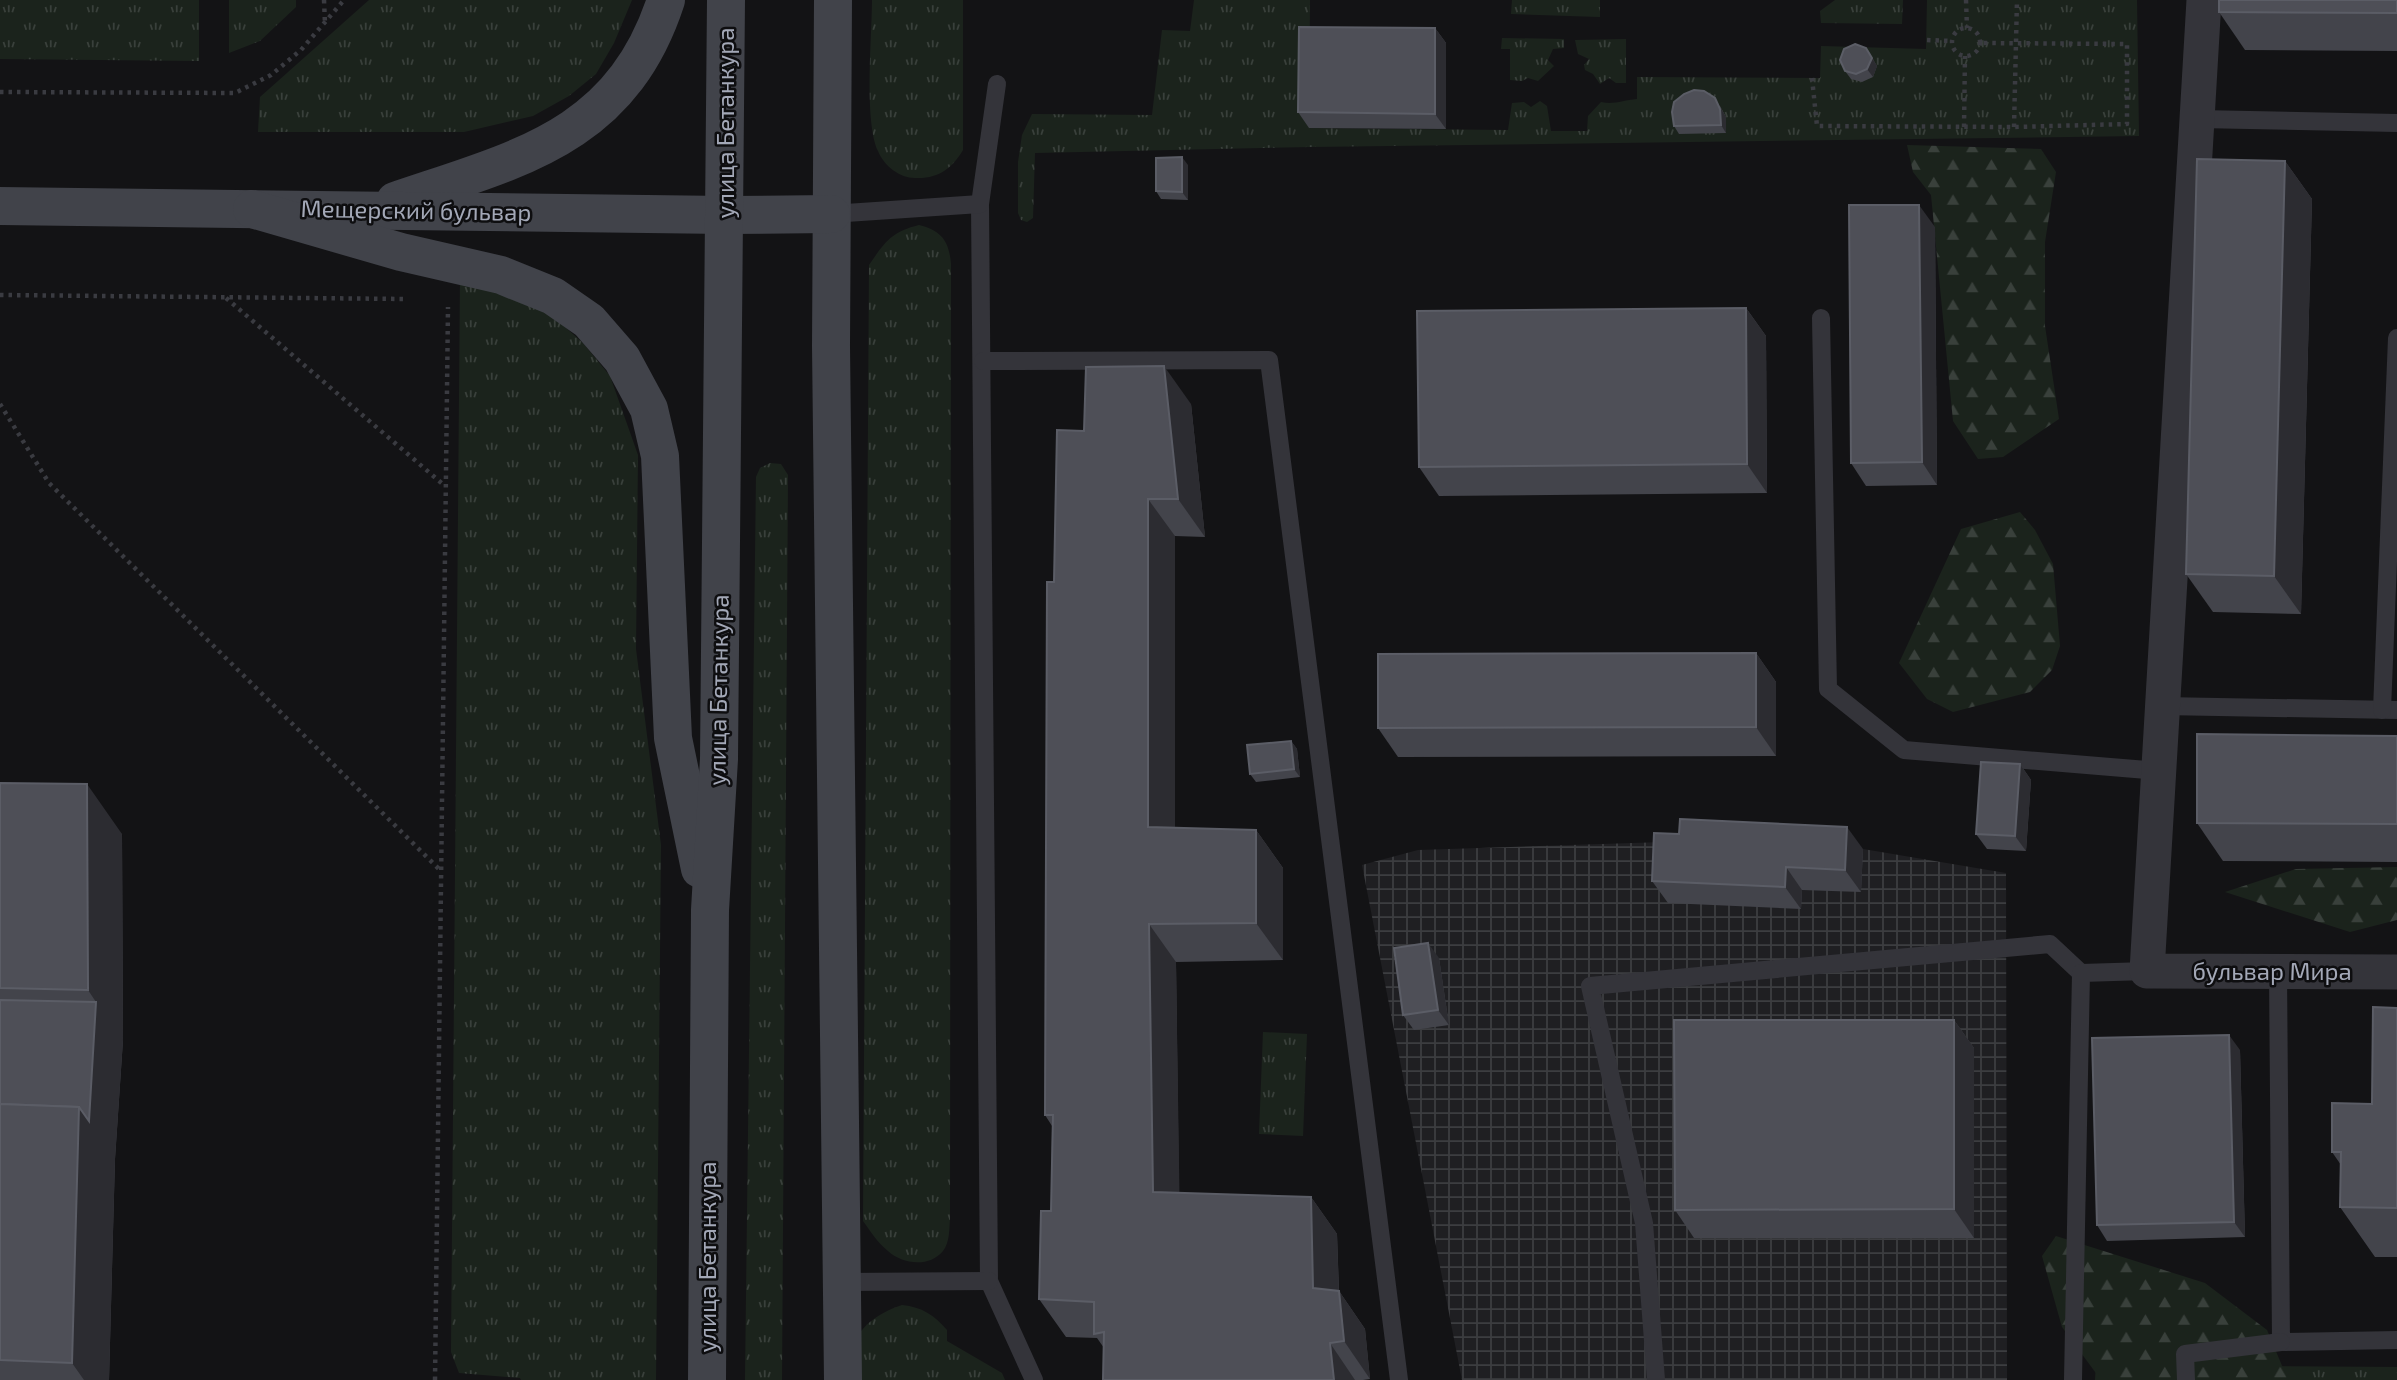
<svg xmlns="http://www.w3.org/2000/svg" width="2397" height="1380" viewBox="0 0 2397 1380" font-family="'Exo 2',sans-serif">
<style>
.industrial{fill:url(#industrial-grid)}
.grass{fill:url(#grass-tufts)}
.forest{fill:url(#forest-firs)}
.lines{fill:none;stroke-linecap:round;stroke-linejoin:round}
.path{stroke:#3a3b41;stroke-width:4.5;stroke-dasharray:3.5 5;stroke-linecap:butt}
.service{stroke:#34343a;stroke-width:18}
.minor{stroke:#34343a;stroke-width:35}
.secondary{stroke:#41434a;stroke-width:38}
.wall{fill:#43444b}
.shaded-wall{fill:#2c2c31}
.building{fill:#4e4f57;stroke:#5b5d66;stroke-width:2}
.labels{text-anchor:middle;stroke-width:5;stroke-linejoin:round;paint-order:stroke}
.street-label{font-size:24px;fill:#a3a8b7;stroke:#0e0e10}
</style>
<defs>
<pattern id="industrial-grid" width="8" height="8" patternUnits="userSpaceOnUse" patternTransform="scale(1.75)"><rect width="8" height="8" fill="#1f1f22"/><path d="M0 4h8M4 0v8" fill="none" stroke="#3c3d40"/></pattern>
<pattern id="grass-tufts" width="24" height="20" patternUnits="userSpaceOnUse" patternTransform="scale(1.75)"><rect width="24" height="20" fill="#1b231c"/><path d="M3 7l-1-3M5 7V3M7 7l1-3M15 17l-1-3M17 17v-4M19 17l1-3" fill="none" stroke="#39403b"/></pattern>
<pattern id="forest-firs" width="22" height="20" patternUnits="userSpaceOnUse" patternTransform="scale(1.75)"><rect width="22" height="20" fill="#1b231c"/><path d="M5 1l3.5 6h-7zM16 11l3.5 6h-7z" fill="#39403b"/></pattern>
</defs>
<rect width="100%" height="100%" fill="#131315"/>
<path class="industrial" d="M1695,841L1863,849L2006,873L2007,1380H1462L1362,865L1418,850Z"/>
<g class="grass">
<path d="M0,0H199V61L0,59Z"/>
<path d="M229,0H296V7L260,41L229,53Z"/>
<path d="M369,0H632L614,43L596,74L569,96L533,116L464,132H258L260,97Z"/>
<path d="M872,0H963V150C952,168 939,179 915,178C900,178 884,166 878,151C864,120 872,37 872,0Z"/>
<path d="M1194,0H1310L1309,128L1508,130L1512,103L1524,102L1531,107L1540,101L1547,106L1551,131H1587L1588,116L1601,102C1614,105 1624,100 1637,99V77L1820,78L1821,46L1926,49L1927,0H2137L2139,136L1310,147L1035,153L1033,218L1027,222L1021,220L1018,213V162L1022,135L1032,114L1152,115L1162,30L1190,31Z"/>
<path d="M1512,0H1600V17L1511,14Z"/>
<path d="M1835,0H1903L1902,24L1821,23L1820,11Z"/>
<path d="M1502,38L1564,39V48L1553,49L1548,60L1554,66L1538,81L1528,78L1522,81L1510,80V49H1501Z"/>
<path d="M1626,39V83H1616L1609,78L1600,84L1593,74L1585,70L1584,65L1589,59L1578,54L1575,40Z"/>
<path d="M919,225C942,231 949,241 951,264L950,1219C949,1229 950,1242 943,1251C929,1268 902,1264 888,1251C878,1243 871,1232 863,1221L869,265C885,242 891,232 919,225Z"/>
<path d="M460,278L547,311L583,343L610,376L638,455L636,649L661,845L656,1380H521L520,1378L459,1373L451,1352Z"/>
<path d="M770,463L781,464L788,475L782,1380H745L756,477L760,468Z"/>
<path d="M1263,1032L1307,1034L1303,1136L1259,1134Z"/>
<path d="M902,1305C922,1307 934,1315 947,1330V1341L1002,1373L1005,1380H857C856,1369 853,1355 855,1345C859,1324 884,1311 902,1305Z"/>
<path d="M2096,1365L2397,1367V1380H2095Z"/>
</g>
<g class="forest">
<path d="M1907,145L2041,149L2056,172L2045,242V326L2059,419L2003,457L1978,459L1953,421L1931,195L1913,172Z"/>
<path d="M2020,512L2035,530L2053,564L2060,646L2052,670L2030,692L1953,712L1927,699L1899,663L1961,529Z"/>
<path d="M2397,867V920L2350,932L2225,892L2296,869Z"/>
<path d="M2056,1236L2205,1283L2267,1330L2288,1380H2101L2062,1327L2042,1256Z"/>
</g>
<g class="lines">
<g class="path">
<path d="M324,0L325,24"/>
<path d="M1966,0L1967,28"/>
<circle cx="1966" cy="42" r="14"/>
<path d="M1927,40L1952,41"/>
<path d="M1812,78L1817,126L2014,127L2127,124V44L1980,43"/>
<path d="M0,92L235,93L271,75L301,50L344,0"/>
<path d="M1964,127L1965,56"/>
<path d="M2014,127L2017,0"/>
<path d="M0,295L405,299"/>
<path d="M226,298L445,486"/>
<path d="M0,404L49,483L441,871"/>
<path d="M435,1380L448,307"/>
</g>
<g class="service">
<path d="M2198,119L2397,123"/>
<path d="M980,204L989,1281L1034,1380"/>
<path d="M831,214L980,204L997,84"/>
<path d="M1821,318L1828,689L1904,750L2159,771"/>
<path d="M983,361L1269,360L1399,1380"/>
<path d="M2162,706L2397,710"/>
<path d="M2382,710L2397,338"/>
<path d="M2278,972L2281,1342L2397,1340"/>
<path d="M842,1282L989,1281"/>
<path d="M1656,1380L1644,1223L1590,986L2050,944L2081,973"/>
<path d="M2073,1380L2081,973L2147,971"/>
<path d="M2186,1380L2185,1354L2281,1342"/>
</g>
<path class="minor" d="M2204,0L2147,971L2397,972"/>
<g class="secondary">
<path d="M833,0L831,346L843,1380"/>
<path d="M395,201C518,159 621,138 666,0"/>
<path d="M0,206L726,215L831,214"/>
<path d="M252,209L401,252L501,275L553,296L589,321L622,359L649,409L660,456L673,738L700,869"/>
<path d="M707,1380L710,910L719,759L726,0"/>
</g>
</g>
<g class="wall">
<path d="M2397,0V51L2245,50L2219,12Z"/>
<path d="M1435,28L1446,43V129L1309,128L1298,112Z"/>
<path d="M1866,48L1877,66L1873,77L1862,82L1851,79L1845,71Z"/>
<path d="M1720,106L1726,117V133L1679,134L1674,126Z"/>
<path d="M2285,161L2312,199L2301,614L2213,612L2186,574Z"/>
<path d="M1188,165V200L1161,199L1156,191Z"/>
<path d="M1935,227L1937,485L1866,486L1851,463Z"/>
<path d="M1746,308L1766,336L1767,493L1439,496L1419,467Z"/>
<path d="M1191,404L1205,537L1175,536V828L1256,830L1283,868V960L1176,962L1179,1193L1311,1197L1337,1234L1339,1291L1365,1329L1370,1379L1363,1380H1103L1104,1348L1097,1338L1066,1337L1039,1299L1051,1211L1052,1126L1045,1115L1054,582L1084,431Z"/>
<path d="M1756,653L1776,682V756L1398,757L1378,728Z"/>
<path d="M2397,736V862L2223,861L2197,823Z"/>
<path d="M1291,741L1297,749L1300,777L1256,782L1250,774Z"/>
<path d="M2020,764L2031,780L2026,851L1987,849L1976,834Z"/>
<path d="M0,783L122,834L123,1040L115,1159L109,1380H0Z"/>
<path d="M1863,849L1861,892L1802,890L1801,909L1668,903L1652,881Z"/>
<path d="M1439,958L1449,1025L1414,1030L1403,1015Z"/>
<path d="M2397,1008V1257H2375L2340,1207L2341,1165L2332,1152L2372,1104Z"/>
<path d="M1954,1020L1974,1048V1238H1694L1675,1210Z"/>
<path d="M2240,1050L2245,1237L2107,1241L2097,1225Z"/>
</g>
<g class="shaded-wall">
<path d="M1435,28L1446,43V129L1435,114Z"/>
<path d="M1866,48L1877,66L1873,77L1867,69Z"/>
<path d="M1715,98L1726,117V133L1721,125Z"/>
<path d="M1182,157L1188,165V200L1182,192Z"/>
<path d="M2285,161L2312,199L2301,614L2274,576Z"/>
<path d="M1919,205L1935,227L1937,485L1922,462Z"/>
<path d="M1746,308L1766,336L1767,493L1747,464Z"/>
<path d="M1164,366L1191,404L1205,537L1178,499Z"/>
<path d="M1148,499L1175,536V865L1148,827Z"/>
<path d="M1756,653L1776,682V756L1756,727Z"/>
<path d="M1291,741L1297,749L1300,777L1294,769Z"/>
<path d="M2020,764L2031,780L2026,851L2015,836Z"/>
<path d="M87,784L122,834L123,1040L115,1159L109,1380H84L72,1363L79,1107L96,1002L88,990Z"/>
<path d="M1847,827L1863,849L1861,892L1845,870Z"/>
<path d="M1256,830L1283,868V960L1256,923Z"/>
<path d="M1786,867L1802,890L1801,909L1785,887Z"/>
<path d="M1149,924L1176,962L1180,1230L1153,1192Z"/>
<path d="M1428,943L1439,958L1449,1025L1438,1010Z"/>
<path d="M1954,1020L1974,1048V1238L1954,1209Z"/>
<path d="M2229,1035L2240,1050L2245,1237L2234,1222Z"/>
<path d="M1311,1197L1337,1234L1340,1326L1313,1288Z"/>
<path d="M1339,1291L1365,1329L1370,1379L1344,1341Z"/>
<path d="M1330,1343L1355,1380H1334Z"/>
</g>
<g class="building">
<path d="M2219,0H2397V13L2219,12Z"/>
<path d="M1299,27L1435,28V114L1298,112Z"/>
<path d="M1855,44L1866,48L1872,58L1867,69L1856,74L1845,71L1840,60L1844,49Z"/>
<path d="M1694,90L1704,91L1715,98L1720,109L1721,125L1674,126L1672,112L1674,102L1684,94Z"/>
<path d="M1182,157V192L1156,191V158Z"/>
<path d="M2197,159L2285,161L2274,576L2186,574Z"/>
<path d="M1849,205H1919L1922,462L1851,463Z"/>
<path d="M1746,308L1747,464L1419,467L1417,311Z"/>
<path d="M1164,366L1178,499H1148V827L1256,830V923L1149,924L1153,1192L1311,1197L1313,1288L1339,1291L1344,1341L1330,1343L1334,1380H1103L1104,1332L1094,1334V1302L1039,1299L1041,1211H1051L1053,1115H1045L1047,582H1054L1057,430L1084,431L1086,367Z"/>
<path d="M1756,653V727L1378,728V654Z"/>
<path d="M2197,734L2397,736V824L2197,823Z"/>
<path d="M1291,741L1294,769L1250,774L1247,745Z"/>
<path d="M1981,762L2020,764L2015,836L1976,834Z"/>
<path d="M0,783L87,784L88,990L0,988Z"/>
<path d="M1680,819L1847,827L1845,870L1786,867L1785,887L1652,881L1654,833L1679,834Z"/>
<path d="M1428,943L1438,1010L1403,1015L1394,948Z"/>
<path d="M0,1000L96,1002L89,1121L79,1107L0,1104Z"/>
<path d="M2373,1007L2397,1008V1208L2340,1207L2341,1152H2332V1103L2372,1104Z"/>
<path d="M1674,1020H1954V1209L1675,1210Z"/>
<path d="M2229,1035L2234,1222L2097,1225L2092,1038Z"/>
<path d="M0,1104L79,1107L72,1363L0,1360Z"/>
</g>
<g class="labels">
<g class="street-label">
<text transform="translate(726 123) rotate(-90)" y="8">улица Бетанкура</text>
<text transform="translate(416 211) rotate(1)" y="8">Мещерский бульвар</text>
<text transform="translate(719 690) rotate(-89)" y="8">улица Бетанкура</text>
<text x="2272" y="980">бульвар Мира</text>
<text transform="translate(708 1257) rotate(-90)" y="8">улица Бетанкура</text>
</g>
</g>
</svg>
